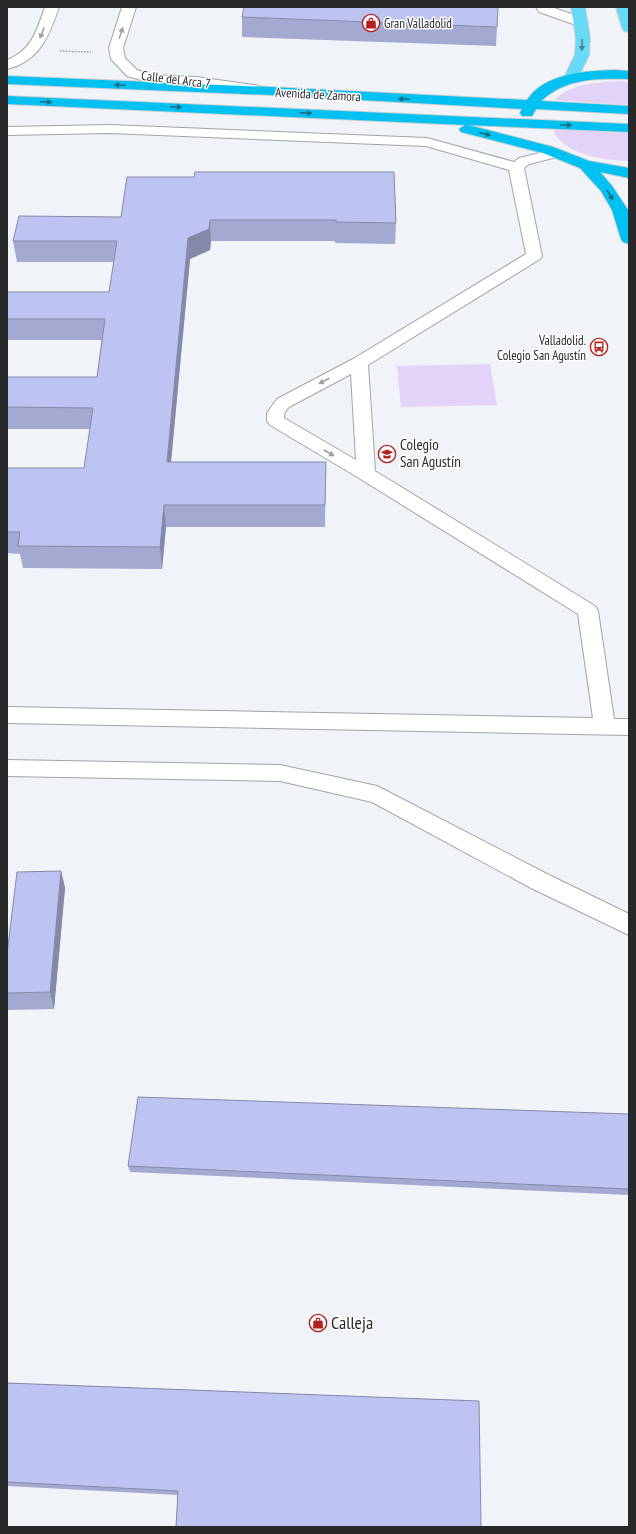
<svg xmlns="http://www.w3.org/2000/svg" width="636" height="1534" viewBox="0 0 636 1534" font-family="'PT Sans Narrow',sans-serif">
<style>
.green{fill:#e4d3f8}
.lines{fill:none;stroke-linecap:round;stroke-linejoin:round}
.minor-casing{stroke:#a1a4a8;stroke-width:2}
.major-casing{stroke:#d0d0d0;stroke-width:2}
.highway-casing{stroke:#d0d0d0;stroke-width:2}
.path{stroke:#97999d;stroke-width:1.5;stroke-dasharray:1.5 1.5;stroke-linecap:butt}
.minor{fill:#fff;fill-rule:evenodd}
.major{fill:#66daf7;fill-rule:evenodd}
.highway{fill:#00c1f2;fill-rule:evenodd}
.wall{fill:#a3a9d0}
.shaded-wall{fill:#8589a9}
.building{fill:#bec4f2;stroke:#8589a9}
.oneway{fill:#9e9fa0}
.oneway2{fill:#478291}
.oneway3{fill:#166d85}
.labels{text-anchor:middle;stroke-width:3;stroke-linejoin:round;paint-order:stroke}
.far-poi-label{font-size:13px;fill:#28292b;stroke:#fff;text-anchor:start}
.far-street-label{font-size:13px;fill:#28292b;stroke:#fff}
.poi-label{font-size:15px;fill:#28292b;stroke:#fff;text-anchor:start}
.near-poi-label{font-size:18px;fill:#28292b;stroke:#fff;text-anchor:start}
</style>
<rect width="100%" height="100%" fill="#f0f3f8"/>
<g class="green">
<path d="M622,81L629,82V105L555,100C570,83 600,82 622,81Z"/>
<path d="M555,129L629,133V161C605,160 568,156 554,133Z"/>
<path d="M490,364L497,405L401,407L397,366Z"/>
</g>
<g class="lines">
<defs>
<g id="minor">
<path d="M45,7H59C49,36 40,61 7,69V60C32,50 37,30 45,7Z"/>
<path d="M122,7H136L123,48L125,58L137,70L153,75L196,77L254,85L259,86L261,89L259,92L254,93L196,85L152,83L127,76L111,59L109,48Z"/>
<path d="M536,7H551L586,19L588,22L586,25H576L539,12Z"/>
<path d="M110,125L427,138L514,162L519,158L556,149L561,150L563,153L561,156L529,164L524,168L542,256L540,259L368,365L375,471L595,606L598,611L614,719H629V735L7,723V707L593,718L578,614L359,478L270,425L267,421V413L277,399L353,359L526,254L509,170L426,146L110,133L7,135V127ZM351,374L356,460L284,418C284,413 285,411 289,407Z"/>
<path d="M7,760L280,765L377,786L547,874L629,914V935L531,888L372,802L280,781L7,776Z"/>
</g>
<g id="major">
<path d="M571,7H585L590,38L589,55L577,80L575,83H565L563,80L575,55L576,38Z"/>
<path d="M616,7H629V32L624,31L622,28Z"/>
</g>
<g id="highway">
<path d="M615,70L629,71V79C598,78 565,78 541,101L629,106V114L536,109L532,116H522L520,113L522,109L271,95L7,84V76L271,87L527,100C545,73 585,71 615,70Z"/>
<path d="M7,96L629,124V132L468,125L553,147L589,161L629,168V178L600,172L612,186L628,210L629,244L623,242L621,239L612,210L601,191L580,168L543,153L461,132L459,129L465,125L7,104Z"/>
</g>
</defs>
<use href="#minor" class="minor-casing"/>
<use href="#major" class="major-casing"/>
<use href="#highway" class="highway-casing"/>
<path class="path" d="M60,51L91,52"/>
<use href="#minor" class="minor"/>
<use href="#major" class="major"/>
<use href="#highway" class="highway"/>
</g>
<g class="wall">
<path d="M242,17L497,27L496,46L242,37Z"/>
<path d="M127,177L396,223L395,244L335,243V241H211L210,250L190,259L171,462H326L325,527H166L162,569L23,568L20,554L7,553V468H84L90,429H7V377H97L102,340H7V292H109L114,262H17L13,241L121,217Z"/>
<path d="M61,871L65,888L54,1009L7,1010V954Z"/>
<path d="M629,1114V1195L130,1172L128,1166Z"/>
<path d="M7,1383L479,1401L178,1495L7,1486Z"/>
</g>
<g class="shaded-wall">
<path d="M210,220L211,241L210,250L190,259L169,483L167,462L188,238Z"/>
<path d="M164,505L166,527L162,569L160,547Z"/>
<path d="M61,871L65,888L54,1009L50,992Z"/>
</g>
<g class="building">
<path d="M244,7H498L497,27L242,17Z"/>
<path d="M195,172H394L396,223L336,222V220H210L209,229L188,238L167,462H326L325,505H164L160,547L18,546L20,532H7V468H84L93,408L7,407V377H97L105,319H7V292H109L117,241H13L19,216L121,217L127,177H194Z"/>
<path d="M61,871L50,992L7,993V954L17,872Z"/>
<path d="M138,1097L629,1114V1189L128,1166Z"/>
<path d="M7,1383L479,1401L481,1527H176L178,1491L7,1482Z"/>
</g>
<defs><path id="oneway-solid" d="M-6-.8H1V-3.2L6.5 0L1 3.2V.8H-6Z"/></defs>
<g class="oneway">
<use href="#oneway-solid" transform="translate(42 33) rotate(111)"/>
<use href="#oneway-solid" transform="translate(121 33) rotate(-72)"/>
<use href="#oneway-solid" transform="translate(324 381) rotate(152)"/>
<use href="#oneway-solid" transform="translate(329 453) rotate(30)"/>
</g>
<use class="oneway2" href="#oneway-solid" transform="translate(582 45) rotate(92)"/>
<g class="oneway3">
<use href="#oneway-solid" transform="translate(120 85) rotate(-178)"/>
<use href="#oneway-solid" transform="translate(404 99) rotate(-177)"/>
<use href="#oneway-solid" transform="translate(46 102) rotate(2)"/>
<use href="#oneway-solid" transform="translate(176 107) rotate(2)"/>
<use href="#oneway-solid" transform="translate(306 113) rotate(2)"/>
<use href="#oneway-solid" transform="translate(566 125) rotate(3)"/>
<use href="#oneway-solid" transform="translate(485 134) rotate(14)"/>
<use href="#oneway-solid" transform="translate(610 195) rotate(58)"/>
</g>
<defs>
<symbol id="shop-ring" viewBox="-11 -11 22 22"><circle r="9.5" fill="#fff" stroke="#b1211e" stroke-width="1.5"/><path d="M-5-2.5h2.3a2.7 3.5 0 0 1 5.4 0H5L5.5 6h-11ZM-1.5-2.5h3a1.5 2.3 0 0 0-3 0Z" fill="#b1211e"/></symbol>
<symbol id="bus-ring" viewBox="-11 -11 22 22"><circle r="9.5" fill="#fff" stroke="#b1211e" stroke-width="1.5"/><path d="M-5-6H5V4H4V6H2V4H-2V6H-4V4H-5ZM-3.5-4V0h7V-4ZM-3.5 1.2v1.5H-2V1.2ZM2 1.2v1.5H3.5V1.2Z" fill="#b1211e"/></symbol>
<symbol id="school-ring" viewBox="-11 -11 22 22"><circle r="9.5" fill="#fff" stroke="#b1211e" stroke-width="1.5"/><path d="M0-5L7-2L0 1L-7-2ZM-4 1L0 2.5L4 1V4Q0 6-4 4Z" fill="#b1211e"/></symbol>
</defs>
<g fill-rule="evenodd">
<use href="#shop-ring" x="361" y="13" width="20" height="20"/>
<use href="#bus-ring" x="589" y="337" width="20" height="20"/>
<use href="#school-ring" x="377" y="444" width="20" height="20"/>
<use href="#shop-ring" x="308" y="1313" width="20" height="20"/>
</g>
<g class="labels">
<g class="far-poi-label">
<text x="384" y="28">Gran Valladolid</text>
<text x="586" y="345" text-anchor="end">Valladolid.<tspan x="586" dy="15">Colegio San Agustín</tspan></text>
</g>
<g class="far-street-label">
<text transform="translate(176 79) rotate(7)" y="5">Calle del Arca 7</text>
<text transform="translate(318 94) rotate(3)" y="5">Avenida de Zamora</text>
</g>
<g class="poi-label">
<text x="400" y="450">Colegio<tspan x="400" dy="17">San Agustín</tspan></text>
</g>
<g class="near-poi-label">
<text x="331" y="1329">Calleja</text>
</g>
</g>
<rect width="636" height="1534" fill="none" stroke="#28292b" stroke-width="16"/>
</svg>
